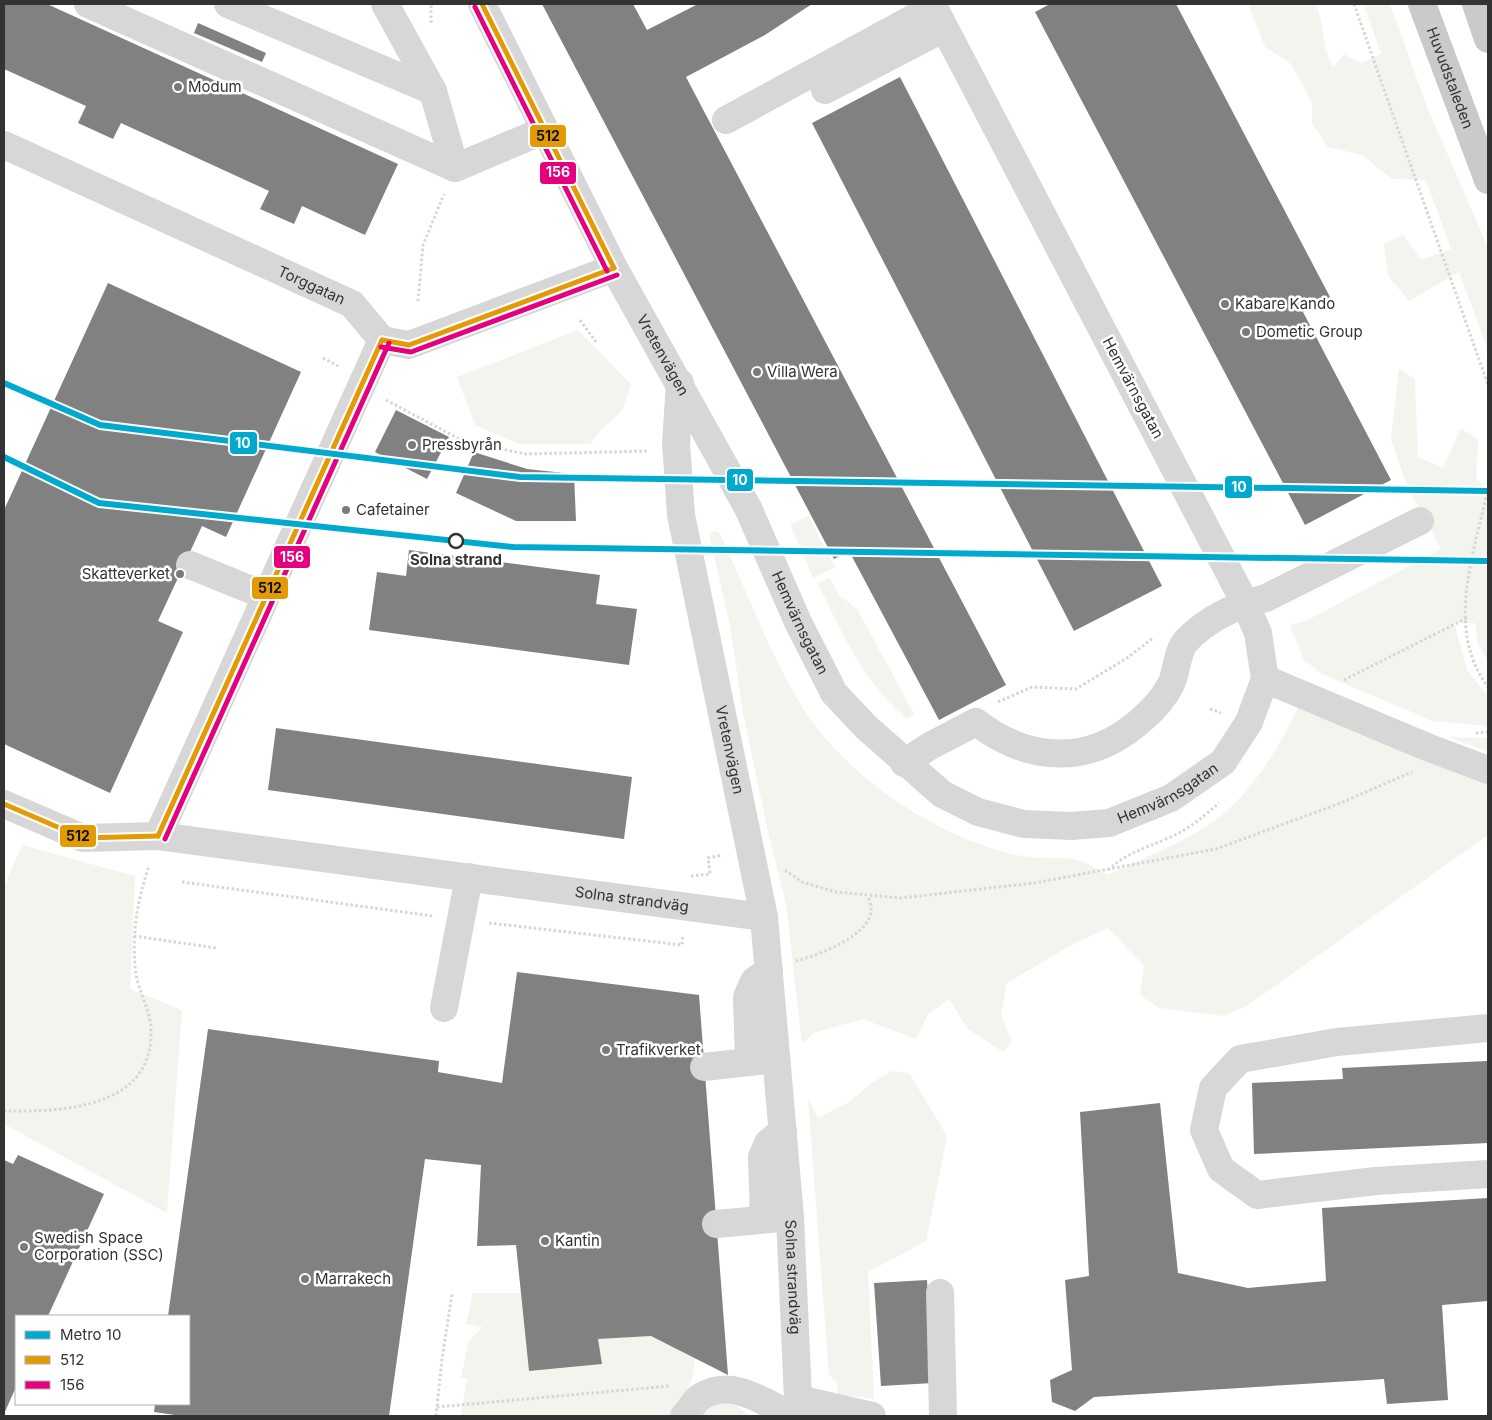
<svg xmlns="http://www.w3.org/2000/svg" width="1492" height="1420" viewBox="0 0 1492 1420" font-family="Inter,sans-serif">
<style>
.green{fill:#f1f5ed}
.building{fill:#818181}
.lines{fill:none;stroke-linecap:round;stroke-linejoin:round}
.path{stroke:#d6d6d6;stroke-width:3;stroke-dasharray:2.5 2.5;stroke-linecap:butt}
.minor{stroke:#d7d7d7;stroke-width:28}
.major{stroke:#cacaca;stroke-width:28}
.bus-1-casing{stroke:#fff;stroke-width:9}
.bus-2-casing{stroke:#fff;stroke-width:9}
.bus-1{stroke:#e39a05;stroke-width:5}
.bus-2{stroke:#e5007d;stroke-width:5}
.metro-1-casing{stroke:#fff;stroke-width:10}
.metro-1{stroke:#00a9ce;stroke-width:6}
.poi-dot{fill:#7a7a7a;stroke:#fff;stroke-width:2}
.stop-dot{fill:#fff;stroke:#333;stroke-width:2.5}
.labels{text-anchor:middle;stroke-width:5;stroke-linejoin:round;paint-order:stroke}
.street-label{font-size:15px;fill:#333;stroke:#fff}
.poi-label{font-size:15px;fill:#333;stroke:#fff;text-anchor:start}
.stop-label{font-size:15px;font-weight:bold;fill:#333;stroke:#fff}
.line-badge{stroke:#fff;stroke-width:2}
.badge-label{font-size:14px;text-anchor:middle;font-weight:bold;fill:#fff}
.pale-badge-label{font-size:14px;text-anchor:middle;font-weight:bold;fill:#111}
</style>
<rect width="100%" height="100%" fill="#fff"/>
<g class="green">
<path d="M1248,4H1315C1326,24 1321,47 1333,67L1344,54L1361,63L1381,54L1364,4H1390L1427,107L1488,248V350L1459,272L1409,301L1388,276L1384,244L1403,235L1421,260L1451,249L1426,180L1392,179L1362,155L1328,147L1312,124V103L1298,76L1289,62L1265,47Z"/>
<path d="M578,330L631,384L622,411L601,430L590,444H519L475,425L457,377Z"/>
<path d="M1399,369L1415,379L1418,457L1443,468L1461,428L1478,440L1476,478L1488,490V661L1478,644L1475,623L1454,622L1467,670L1488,696V726L1433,721L1324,675L1304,660L1290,625L1308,620L1441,549L1406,483L1391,439Z"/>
<path d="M808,516L835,567L813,578L790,524Z"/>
<path d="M716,531L720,534C746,590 768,649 799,702C835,763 909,818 974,842C994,850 1014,856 1036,858C1048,859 1062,857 1074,859C1085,861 1098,870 1108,875C1138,861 1169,848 1198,832C1244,806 1276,754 1298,708L1488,784V835L1248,1005L1224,1016L1159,1008L1140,995L1144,965L1108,928L1071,945L1007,983L1001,1015L1012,1042L1003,1052L968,1029L949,999L928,1014L916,1039L863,1019L813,1033L802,1044L786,904L768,832L743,713L730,626L710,537L712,532Z"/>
<path d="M829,577L840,596L857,609L914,714L907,719C862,679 844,637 818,584Z"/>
<path d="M1447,737L1488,738V751Z"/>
<path d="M22,845L135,876L130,989L182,1010L167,1213L4,1124V887Z"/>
<path d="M892,1071L909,1073L947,1136L926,1241L868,1272L874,1399L838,1394L836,1381L829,1375L808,1099L818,1118L849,1102L873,1082Z"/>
<path d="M473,1293H521L529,1371L602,1364L598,1339L651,1336L695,1358C693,1385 686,1395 670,1416H461L467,1378H461L468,1343L482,1327L466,1324Z"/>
<path d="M732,1402L750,1416H696L705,1405Z"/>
</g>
<g class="building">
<path d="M4,4H47L398,164L365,235L302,206L294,224L260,209L269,191L121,123L113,139L78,123L86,106L4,69Z"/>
<path d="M542,4H633L647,30L698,4H812L765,35L686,77L1006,685L939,720L849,551L834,559Z"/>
<path d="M1050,4H1176L1330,297L1303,312L1391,480L1305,525L1035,12Z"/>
<path d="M198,23L266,53L262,62L194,33Z"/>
<path d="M900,77L1162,586L1074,631L812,123Z"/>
<path d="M108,283L301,372L226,537L202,526L158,621L183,632L110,793L4,744V510Z"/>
<path d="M396,410L449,437L427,479L375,452Z"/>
<path d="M474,452L527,469L574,474L576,521H516L456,493Z"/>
<path d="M409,550L600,575L596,604L637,609L629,665L369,630L377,572L406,576Z"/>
<path d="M276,728L632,777L624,839L268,790Z"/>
<path d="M517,972L699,995L728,1375L651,1336L598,1339L602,1364L529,1371L516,1245L477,1246L481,1165L425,1159L389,1416H182L154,1412L155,1404H189V1316H168L208,1029L439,1061L438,1072L502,1083Z"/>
<path d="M1487,1061L1488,1143L1254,1154L1252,1083L1343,1079L1342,1068Z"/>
<path d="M1160,1103L1178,1273L1248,1288L1326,1281L1322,1208L1488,1198V1301L1442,1305L1448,1400L1387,1404L1384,1379L1094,1397L1075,1411L1052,1402L1050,1380L1072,1370L1065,1280L1089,1276L1080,1112Z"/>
<path d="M18,1155L104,1194L48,1316H16V1387L4,1414V1160L13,1164Z"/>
<path d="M927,1280L933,1383L881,1386L874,1283Z"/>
</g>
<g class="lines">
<g class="path">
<path d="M1354,4L1488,385"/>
<path d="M431,23V4"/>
<path d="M418,301L423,245L444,194"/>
<path d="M580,320L596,342"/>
<path d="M323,358L338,366"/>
<path d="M386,400L465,442L526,454L648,451"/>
<path d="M1488,488C1475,551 1444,629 1488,687"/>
<path d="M1344,680L1467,618"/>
<path d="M998,702L1032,687L1076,689L1127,658L1153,638"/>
<path d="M1210,709L1221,713"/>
<path d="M1476,733L1488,732"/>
<path d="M785,870L802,882L836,892L901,898L1034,883L1216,849L1338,804L1412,772"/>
<path d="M1108,870C1128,852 1144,849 1168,838C1188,830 1203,817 1219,803"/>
<path d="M691,876L710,874L708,858L722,855"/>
<path d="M182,882L433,916"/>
<path d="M489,923L682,945L683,935"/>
<path d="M134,936L216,948"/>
<path d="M796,961C816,956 870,936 871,911C872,907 869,901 869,896"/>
<path d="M4,1111C61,1112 152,1109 151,1032C151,1008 136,989 135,966C132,928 138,901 149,865"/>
<path d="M437,1407L670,1386"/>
<path d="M436,1416L442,1359L452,1294"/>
</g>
<g class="minor">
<path d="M88,4L455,168"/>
<path d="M228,4L433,91"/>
<path d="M385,4L433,91L455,168L545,130"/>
<path id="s1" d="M482,4L614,268L748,508L798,622L834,693L866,727L942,794L978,812L1024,824L1071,826L1109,823L1171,798L1223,762L1249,722L1265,679L1258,633L1245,603L932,4"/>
<path d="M825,90L944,28"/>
<path d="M726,120L934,7"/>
<path id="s2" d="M4,145L352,304L382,340L409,345L614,268"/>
<path id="s3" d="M680,383L676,443L681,515L764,917L790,1217L798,1399L786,1416"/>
<path d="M190,565L266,596"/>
<path d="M1265,679L1427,747L1488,770"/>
<path d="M904,763L930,746L976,722C1028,762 1088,766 1139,722C1151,712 1164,698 1171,684C1177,672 1177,651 1186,641C1207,619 1237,605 1266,598L1420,521"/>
<path id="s4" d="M4,804L83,838L158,836L764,917"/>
<path d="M158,836L382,340"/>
<path d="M444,1008L469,877"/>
<path d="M1488,1028L1337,1042L1240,1059L1213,1088L1204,1130L1221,1169L1257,1195L1376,1181L1488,1174"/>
<path d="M749,1062L747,997L754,981L769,970"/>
<path d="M704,1067L767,1060"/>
<path d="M764,1219L762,1157L768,1143L783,1131"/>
<path d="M716,1224L781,1218"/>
<path d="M940,1293L943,1416"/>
<path d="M798,1399L872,1416"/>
<path d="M684,1416C689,1411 694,1402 699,1398C729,1377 761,1400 788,1414"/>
</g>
<g class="major">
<path id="s5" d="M1422,4L1488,180"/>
<path d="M1476,4L1488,39"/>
</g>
<defs>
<g id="bus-1">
<path d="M482,4L614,268"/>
<path d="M382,340L409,345L614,268"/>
<path d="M4,804L83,838L158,836"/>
<path d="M158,836L382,340"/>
</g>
<g id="bus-2">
<path d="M475,7L607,271"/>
<path d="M381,347L411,352L617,275"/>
<path d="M165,839L389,343"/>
</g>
</defs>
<use href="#bus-1" class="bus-1-casing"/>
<use href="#bus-2" class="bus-2-casing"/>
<use href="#bus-1" class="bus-1"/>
<use href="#bus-2" class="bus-2"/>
<defs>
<g id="metro-1">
<path d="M4,383L100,425L520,477L1488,491"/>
<path d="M4,457L99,503L513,547L1488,561"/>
</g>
</defs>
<use href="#metro-1" class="metro-1-casing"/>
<use href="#metro-1" class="metro-1"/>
</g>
<g class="poi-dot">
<circle cx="178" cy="87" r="5"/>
<circle cx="1225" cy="304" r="5"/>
<circle cx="1246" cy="332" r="5"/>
<circle cx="757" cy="372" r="5"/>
<circle cx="412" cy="445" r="5"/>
<circle cx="346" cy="510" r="5"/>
<circle cx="180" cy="574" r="5"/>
<circle cx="606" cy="1050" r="5"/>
<circle cx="545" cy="1241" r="5"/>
<circle cx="24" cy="1247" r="5"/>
<circle cx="305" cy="1279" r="5"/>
</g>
<circle class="stop-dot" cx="456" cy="541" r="7"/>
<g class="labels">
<g class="street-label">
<text dy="5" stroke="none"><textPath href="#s5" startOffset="79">Huvudstaleden</textPath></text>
<text dy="5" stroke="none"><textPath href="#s2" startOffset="338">Torggatan</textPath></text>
<text dy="5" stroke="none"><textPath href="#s1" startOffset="395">Vretenvägen</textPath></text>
<text transform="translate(1133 388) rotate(62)" y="5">Hemvärnsgatan</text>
<text dy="5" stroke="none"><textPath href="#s1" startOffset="696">Hemvärnsgatan</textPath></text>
<text dy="5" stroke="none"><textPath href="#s3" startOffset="372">Vretenvägen</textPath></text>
<text dy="5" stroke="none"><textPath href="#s1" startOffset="1161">Hemvärnsgatan</textPath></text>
<text dy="5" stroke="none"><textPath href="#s4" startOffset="639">Solna strandväg</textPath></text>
<text dy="5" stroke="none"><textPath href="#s3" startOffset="904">Solna strandväg</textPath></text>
</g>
<g class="poi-label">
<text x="188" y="92">Modum</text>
<text x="1235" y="309">Kabare Kando</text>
<text x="1256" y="337">Dometic Group</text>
<text x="767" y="377">Villa Wera</text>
<text x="422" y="450">Pressbyrån</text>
<text x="356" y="515">Cafetainer</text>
<text x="170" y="579" text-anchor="end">Skatteverket</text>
<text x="616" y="1055">Trafikverket</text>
<text x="34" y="1243">Swedish Space<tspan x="34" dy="17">Corporation (SSC)</tspan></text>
<text x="555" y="1246">Kantin</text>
<text x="315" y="1284">Marrakech</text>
</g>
<g class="stop-label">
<text x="456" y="565">Solna strand</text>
</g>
</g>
<g class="line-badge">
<rect x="529" y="124" width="38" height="24" rx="5" fill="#e39a05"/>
<rect x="539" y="161" width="38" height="24" rx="5" fill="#e5007d"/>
<rect x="229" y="431" width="29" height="24" rx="5" fill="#00a9ce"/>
<rect x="726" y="468" width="28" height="24" rx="5" fill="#00a9ce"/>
<rect x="1224" y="475" width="29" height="24" rx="5" fill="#00a9ce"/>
<rect x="273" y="545" width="38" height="24" rx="5" fill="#e5007d"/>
<rect x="251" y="576" width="38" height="24" rx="5" fill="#e39a05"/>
<rect x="59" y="824" width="38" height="24" rx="5" fill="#e39a05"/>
</g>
<g class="badge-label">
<text x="558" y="177">156</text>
<text x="243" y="448">10</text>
<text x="740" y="485">10</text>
<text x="1239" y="492">10</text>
<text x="292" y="562">156</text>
</g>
<g class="pale-badge-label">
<text x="548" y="141">512</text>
<text x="270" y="593">512</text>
<text x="78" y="841">512</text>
</g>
<rect width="1492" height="1420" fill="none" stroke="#333333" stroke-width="10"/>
<rect x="15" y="1315" width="175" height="90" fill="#ffffff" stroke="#adadad"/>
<rect x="25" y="1331" width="25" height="8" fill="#00a9ce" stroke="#adadad"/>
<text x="60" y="1340" font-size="15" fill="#333333">Metro 10</text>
<rect x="25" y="1356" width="25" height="8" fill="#e39a05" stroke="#adadad"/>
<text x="60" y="1365" font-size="15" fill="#333333">512</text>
<rect x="25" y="1381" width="25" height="8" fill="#e5007d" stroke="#adadad"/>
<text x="60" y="1390" font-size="15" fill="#333333">156</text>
</svg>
